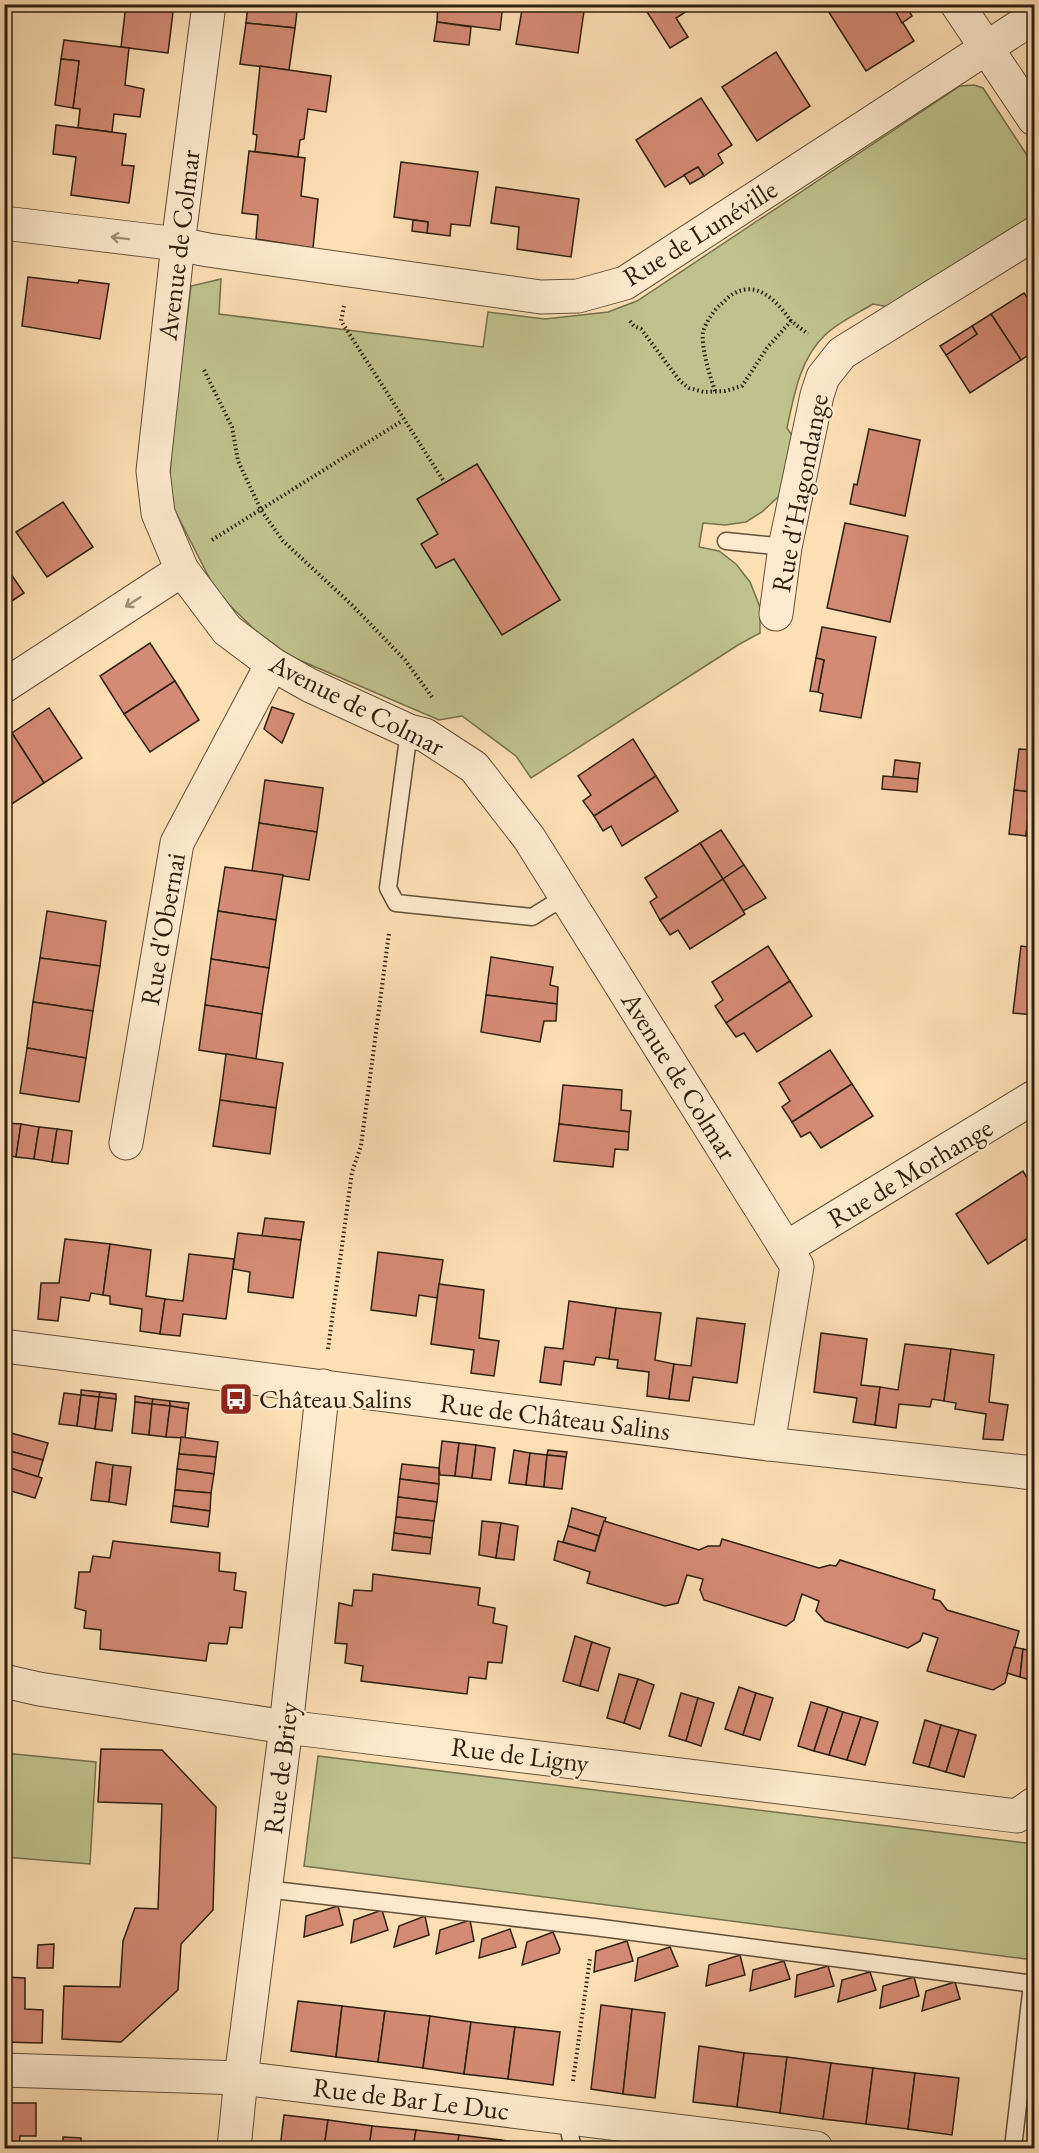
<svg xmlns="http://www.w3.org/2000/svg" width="1039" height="2153" viewBox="0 0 1039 2153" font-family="'EB Garamond',serif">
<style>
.green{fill:#bfc28c;stroke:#76714e;stroke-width:1.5}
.building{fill:#d48b73;stroke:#2e2011;stroke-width:1.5}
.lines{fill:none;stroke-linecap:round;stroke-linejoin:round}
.service-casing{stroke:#62503a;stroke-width:19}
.minor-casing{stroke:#62503a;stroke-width:35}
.path{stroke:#2e2011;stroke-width:4;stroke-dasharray:1.5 3;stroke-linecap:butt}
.service{stroke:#fdeace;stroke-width:16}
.minor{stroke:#fdeace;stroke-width:33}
.oneway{stroke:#a08f79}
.labels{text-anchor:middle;stroke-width:4.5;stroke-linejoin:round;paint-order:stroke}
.street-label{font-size:27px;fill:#2e2011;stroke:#fdeace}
.poi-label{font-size:27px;fill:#2e2011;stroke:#fdeace;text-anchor:start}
</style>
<rect width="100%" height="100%" fill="#fcdfb3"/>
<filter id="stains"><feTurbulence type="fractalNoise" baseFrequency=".00333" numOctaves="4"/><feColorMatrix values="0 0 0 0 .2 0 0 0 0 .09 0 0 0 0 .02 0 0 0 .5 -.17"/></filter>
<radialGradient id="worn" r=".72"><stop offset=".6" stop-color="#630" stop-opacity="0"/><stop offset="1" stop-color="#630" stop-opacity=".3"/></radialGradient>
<g class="green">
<path d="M974,85L983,88L1034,166V214L894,308L873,304C858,313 839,322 826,334C800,358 794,395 787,428L795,440L779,496L762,512L746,522L725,525L703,523L699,547L719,551L736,564L750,582L760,607V633L738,645L531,778L516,756L462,716L439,720L290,656L255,630L217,593L172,505L170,479L172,436L191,286L221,279L219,314L483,347L488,312L545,319L608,312L637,301L960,86Z"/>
<path d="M4,1753L96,1762L90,1864L5,1857Z"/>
<path d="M318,1756L1034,1844V1960L304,1866Z"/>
</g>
<g class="building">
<path d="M126,4L173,12L168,53L121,47Z"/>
<path d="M126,4H174L173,12Z"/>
<path d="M248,4H298L295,28L246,23Z"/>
<path d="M438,4H503L500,30L437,22Z"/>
<path d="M523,4H585L578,53L516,44Z"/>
<path d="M642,4H698L676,18L688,37L670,48Z"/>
<path d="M827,4H904L895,10L914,41L866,71L825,6Z"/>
<path d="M905,4L912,16L902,23L895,10Z"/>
<path d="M437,22L471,27L469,45L434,41Z"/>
<path d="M246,23L295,28L289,70L240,64Z"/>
<path d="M64,40L129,48L125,85L144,89L140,117L114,114L112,132L78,128L80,109L73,108L79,61L61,59Z"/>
<path d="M776,52L810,106L757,141L722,87Z"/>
<path d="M61,59L79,61L73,108L55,105Z"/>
<path d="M260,66L331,76L326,112L308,109L304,139L300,140L298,157L255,152L257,135L253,134Z"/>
<path d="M701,98L732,145L718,154L723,163L704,176L698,167L665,187L636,140Z"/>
<path d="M56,125L126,134L122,165L134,166L129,203L71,195L76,157L53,154Z"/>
<path d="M249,151L305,158L301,196L318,199L313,248L256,239L258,215L242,213Z"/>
<path d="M401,162L478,172L470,226L451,224L450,236L427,233L428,222L394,217Z"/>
<path d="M698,167L704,176L690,184L684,175Z"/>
<path d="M496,187L579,199L571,257L517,249L519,227L491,223Z"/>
<path d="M413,220L428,222L427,233L412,231Z"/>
<path d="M28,277L78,283L79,280L109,284L100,339L22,326Z"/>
<path d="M1024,293L1029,300L1034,296V351L1021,360L991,314Z"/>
<path d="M991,314L1021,360L970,393L946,355L977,334L972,326Z"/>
<path d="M972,326L977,334L946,355L940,346Z"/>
<path d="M869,429L920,440L905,516L850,504L854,484L857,485Z"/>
<path d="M477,464L560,600L502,635L454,559L436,568L421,544L438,534L417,499Z"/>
<path d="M63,502L93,547L47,577L16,532Z"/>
<path d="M845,523L908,536L890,622L827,608Z"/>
<path d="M4,564L24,593L4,606Z"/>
<path d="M822,627L876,637L861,718L820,711L823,694L818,692L824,660L816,658Z"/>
<path d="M150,643L175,681L124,714L100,676Z"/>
<path d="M816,658L824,660L818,692L810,691Z"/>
<path d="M175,681L199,720L150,752L124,714Z"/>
<path d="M272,707L294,714L282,743L264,729Z"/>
<path d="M49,708L82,758L44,783L12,733Z"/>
<path d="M12,733L44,783L4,809V738Z"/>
<path d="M633,739L656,776L594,816L583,801L591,795L578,776Z"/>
<path d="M1019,749L1034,750L1031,792L1014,790Z"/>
<path d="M895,760L920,763L918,779L893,777Z"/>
<path d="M656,776L678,811L622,846L611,826L603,831L594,816Z"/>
<path d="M883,776L918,779L917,792L882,789Z"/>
<path d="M265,780L323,788L317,832L259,823Z"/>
<path d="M1014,790L1031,792L1026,836L1009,834Z"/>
<path d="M1031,792H1034V836H1026Z"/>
<path d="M259,823L317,832L309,880L252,871Z"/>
<path d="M721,830L744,865L723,879L700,843Z"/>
<path d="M700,843L723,879L660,920L650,902L657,897L645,878Z"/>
<path d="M744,865L766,898L743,911L723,879Z"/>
<path d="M225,867L283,875L276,920L218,911Z"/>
<path d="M723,879L745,914L690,949L678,930L670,935L660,920Z"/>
<path d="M47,911L106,921L100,966L40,958Z"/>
<path d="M218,911L276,920L269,968L211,959Z"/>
<path d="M768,946L790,981L726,1023L715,1006L723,1000L712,982Z"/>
<path d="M1021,946L1034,948V1015L1013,1013Z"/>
<path d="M491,957L553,967L550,985L558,987L557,1004L486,995Z"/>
<path d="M40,958L100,966L93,1011L33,1002Z"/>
<path d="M211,959L269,968L262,1014L205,1005Z"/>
<path d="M790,981L812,1016L757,1052L744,1033L736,1037L726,1023Z"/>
<path d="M486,995L557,1004L556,1021H544L540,1042L481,1032Z"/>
<path d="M33,1002L93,1011L86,1058L27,1048Z"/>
<path d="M205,1005L262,1014L256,1059L199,1050Z"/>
<path d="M27,1048L86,1058L79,1102L20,1093Z"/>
<path d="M830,1050L852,1084L792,1122L782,1107L790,1101L779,1083Z"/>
<path d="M226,1054L283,1063L276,1108L220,1100Z"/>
<path d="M852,1084L873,1116L821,1148L810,1132L801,1137L792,1122Z"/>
<path d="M563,1085L622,1090L621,1110L631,1111L629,1132L559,1124Z"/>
<path d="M220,1100L276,1108L270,1154L213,1146Z"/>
<path d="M5,1123L21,1124L16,1157L4,1155Z"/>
<path d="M21,1124L39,1127L34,1159L16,1157Z"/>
<path d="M559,1124L629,1132L628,1150L615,1149L613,1167L554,1161Z"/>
<path d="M39,1127L57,1129L52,1162L34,1159Z"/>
<path d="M57,1129L72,1131L68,1164L52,1162Z"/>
<path d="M1023,1171L1034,1190V1234L988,1264L956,1214Z"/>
<path d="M265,1218L304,1222L301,1240L262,1236Z"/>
<path d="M238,1233L301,1240L293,1298L248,1292L250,1272L233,1269Z"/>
<path d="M65,1239L110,1244L103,1295L91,1293L89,1301L61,1297L58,1321L38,1319L41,1283H59Z"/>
<path d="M110,1244L151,1250L146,1296L165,1299L160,1334L140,1331L142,1309L110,1304V1296L103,1295Z"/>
<path d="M378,1252L443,1260L437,1298L419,1295L416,1316L371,1310Z"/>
<path d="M189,1254L234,1259L226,1319L183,1314L180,1336L160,1334L165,1299L183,1301Z"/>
<path d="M439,1284L484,1290L479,1338L499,1341L494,1376L471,1373L474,1350L431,1344Z"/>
<path d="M569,1301L616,1308L609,1359L596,1357L594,1365L564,1361L561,1385L540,1382L545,1347L563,1349Z"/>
<path d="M616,1308L661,1313L655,1360L674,1364L669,1399L647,1396L649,1372L617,1368L618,1360L609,1359Z"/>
<path d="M697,1318L745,1324L737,1383L693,1377L689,1401L669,1399L674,1364L691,1366Z"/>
<path d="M821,1333L867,1339L861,1385L880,1387L875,1425L853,1422L857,1398L814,1392Z"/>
<path d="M905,1344L951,1349L944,1401L932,1399L930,1407L899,1404L896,1428L875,1425L880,1387L898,1390Z"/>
<path d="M951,1349L994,1355L989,1402L1008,1405L1003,1440L983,1439L986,1414L955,1409L956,1403L944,1401Z"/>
<path d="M81,1390L100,1392L99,1397L81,1395Z"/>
<path d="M100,1392L116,1394V1399L99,1397Z"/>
<path d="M64,1393L81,1395L77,1426L59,1424Z"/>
<path d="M81,1395L99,1397L95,1429L77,1426Z"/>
<path d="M135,1396L153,1399L152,1404L135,1402Z"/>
<path d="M99,1397L116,1399L112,1431L95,1429Z"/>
<path d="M153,1399L170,1401V1406L152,1404Z"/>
<path d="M170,1401L189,1403L188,1409L170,1406Z"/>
<path d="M135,1402L152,1404L149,1435L132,1433Z"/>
<path d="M152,1404L170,1406L166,1437L149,1435Z"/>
<path d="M170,1406L188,1409L185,1438L166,1437Z"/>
<path d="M11,1433L48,1443L43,1460L6,1450Z"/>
<path d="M181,1437L218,1442L216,1457L179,1454Z"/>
<path d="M442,1441L459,1443L455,1476L440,1475L439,1468Z"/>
<path d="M459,1443L476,1445L472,1478L455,1476Z"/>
<path d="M476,1445L495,1448L491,1480L472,1478Z"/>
<path d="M6,1450L43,1460L38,1477L4,1466Z"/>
<path d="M514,1450L530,1453L526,1485L509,1483Z"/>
<path d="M548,1450L567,1452L566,1457L547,1455Z"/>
<path d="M530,1453L547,1455L544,1487L526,1485Z"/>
<path d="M179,1454L216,1457L214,1474L177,1469Z"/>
<path d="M547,1455L566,1457L562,1489L544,1487Z"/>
<path d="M96,1462L113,1465L109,1502L91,1500Z"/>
<path d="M402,1464L439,1468V1484L400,1479Z"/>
<path d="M113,1465L131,1467L126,1505L109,1502Z"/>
<path d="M4,1466L42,1478L35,1498L4,1489Z"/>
<path d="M177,1469L214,1474L211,1493L175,1490Z"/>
<path d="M400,1479L439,1484L437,1502L398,1497Z"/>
<path d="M175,1490L211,1493L210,1511L173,1506Z"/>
<path d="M398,1497L437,1502L434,1521L396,1517Z"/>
<path d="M173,1506L210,1511L208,1527L171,1522Z"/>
<path d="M572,1508L606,1518L599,1536L568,1526Z"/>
<path d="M396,1517L434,1521L432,1538L394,1533Z"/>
<path d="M482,1521L501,1523L496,1558L479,1555Z"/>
<path d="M604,1521L699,1550L708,1546H720L722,1539L819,1568L830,1565L836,1566L840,1560L935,1590L933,1599L940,1601L947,1610L1019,1631L1005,1683L993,1690L927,1671L938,1638L923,1633L920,1641L908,1648L825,1621L816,1611L819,1601L802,1594L794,1620L786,1626L704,1600L700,1590L703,1579L687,1575L678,1603L665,1606L587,1583L590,1572L554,1560L558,1541L595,1551Z"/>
<path d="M501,1523L518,1526L514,1560L496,1558Z"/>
<path d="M568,1526L599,1536L595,1551L563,1542Z"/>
<path d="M394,1533L432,1538L430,1554L392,1550Z"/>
<path d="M113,1541L220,1553L219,1571L236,1573L234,1590L246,1592L242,1628L230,1627L227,1644L209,1643L206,1661L100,1649L101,1630L84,1628L86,1611L75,1608L79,1572H90L93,1556L110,1558Z"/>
<path d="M373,1574L480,1588L478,1605L495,1608L493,1623L507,1626L502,1663L488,1662L486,1679L469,1677L467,1694L361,1681L363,1666L345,1663L347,1644L335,1643L339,1603L352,1606L354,1590L372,1591Z"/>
<path d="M575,1636L592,1642L580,1686L563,1681Z"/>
<path d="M592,1642L610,1648L598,1691L580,1686Z"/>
<path d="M1014,1647L1023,1649L1020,1677L1007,1673Z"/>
<path d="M1023,1649L1032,1651L1030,1680L1020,1677Z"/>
<path d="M619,1674L638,1679L624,1723L607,1718Z"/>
<path d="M638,1679L654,1685L640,1729L624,1723Z"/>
<path d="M739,1687L756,1693L743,1735L725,1729Z"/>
<path d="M681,1693L698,1698L686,1741L669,1736Z"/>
<path d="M756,1693L773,1698L760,1740L743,1735Z"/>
<path d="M698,1698L714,1703L701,1746L686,1741Z"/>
<path d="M811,1702L828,1707L814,1751L798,1746Z"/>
<path d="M828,1707L843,1712L829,1755L814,1751Z"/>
<path d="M843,1712L861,1717L847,1760L829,1755Z"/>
<path d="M861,1717L878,1722L865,1765L847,1760Z"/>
<path d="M925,1720L941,1725L929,1767L913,1763Z"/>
<path d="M941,1725L959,1730L946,1772L929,1767Z"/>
<path d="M959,1730L976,1735L964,1777L946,1772Z"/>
<path d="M101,1749L162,1750L216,1807L213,1910L181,1944L178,1990L121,2042L62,2039L64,1986L120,1987L123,1941L135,1908L158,1909L162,1804L98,1802Z"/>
<path d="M338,1906L343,1925L304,1937L306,1916Z"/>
<path d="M382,1910L388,1930L351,1943L354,1920Z"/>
<path d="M425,1916L429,1935L394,1947L399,1926Z"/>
<path d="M470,1920L474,1941L436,1954L440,1930Z"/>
<path d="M510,1929L516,1947L479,1958L482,1939Z"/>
<path d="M553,1932L560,1949L559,1953L522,1965L527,1942Z"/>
<path d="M627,1941L633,1961L594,1972L596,1951Z"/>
<path d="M54,1944L53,1968H37L38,1945Z"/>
<path d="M670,1947L678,1966L635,1981L638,1958Z"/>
<path d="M740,1955L745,1975L706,1986L709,1965Z"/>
<path d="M784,1961L790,1979L750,1991L753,1970Z"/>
<path d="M828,1966L834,1986L795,1997L797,1975Z"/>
<path d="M870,1972L876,1990L838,2002L842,1980Z"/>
<path d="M4,1977L25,1978V2009L43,2010L42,2043L4,2042Z"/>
<path d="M914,1977L919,1996L880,2008L883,1986Z"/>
<path d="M955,1982L960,1999L922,2011L926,1991Z"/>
<path d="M298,2001L342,2006L336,2057L291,2051Z"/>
<path d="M601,2005L632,2009L623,2094L591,2089Z"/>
<path d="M342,2006L385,2011L378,2062L336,2057Z"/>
<path d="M632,2009L665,2013L655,2098L623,2094Z"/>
<path d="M385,2011L430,2016L423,2068L378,2062Z"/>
<path d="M430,2016L471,2022L464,2074L423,2068Z"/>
<path d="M471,2022L515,2027L508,2079L464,2074Z"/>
<path d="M515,2027L560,2032L553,2085L508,2079Z"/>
<path d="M699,2046L744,2053L737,2107L693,2102Z"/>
<path d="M744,2053L787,2057L780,2113L737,2107Z"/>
<path d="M787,2057L831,2063L823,2119L780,2113Z"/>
<path d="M831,2063L873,2068L866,2124L823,2119Z"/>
<path d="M873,2068L915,2073L908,2129L866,2124Z"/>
<path d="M915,2073L959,2078L952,2135L908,2129Z"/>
<path d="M4,2103H36V2136H20L19,2148H4Z"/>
<path d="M284,2115L328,2120L324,2148H280Z"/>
<path d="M328,2120L372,2126L369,2148H324Z"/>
<path d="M372,2126L416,2130L413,2148H369Z"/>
<path d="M416,2130L459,2135L457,2148H413Z"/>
<path d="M459,2135L501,2140L500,2148H457Z"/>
<path d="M63,2137L81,2138V2148H63Z"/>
<path d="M501,2140L546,2146L545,2148H500Z"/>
</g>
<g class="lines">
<defs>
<g id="service">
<path d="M726,541L785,547"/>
<path d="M409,731L388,888L396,903L532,917L566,896"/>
<path d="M265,1889L594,1927L1034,1984"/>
<path d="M566,2118L573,2148"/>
<path d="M1013,2148L1032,1984"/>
</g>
<g id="minor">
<path d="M209,4L178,244L153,471L158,513L182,570L227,630L272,664L309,685L409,731L425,735L474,767L529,838L797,1266L768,1444"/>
<path d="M957,4L1034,119"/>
<path d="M4,223L178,244L208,250L541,297L578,296L625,283L1034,17"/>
<path d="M776,614L785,547L817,395L823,377L842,353L1034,234"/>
<path d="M4,686L182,570"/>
<path d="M126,1143L177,843L272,664"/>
<path d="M786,1248L1034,1097"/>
<path d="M4,1346L768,1444L1034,1473"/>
<path d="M4,1681L39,1689L286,1727L1017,1816L1034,1804"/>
<path d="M4,2070L241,2078L816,2148"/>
<path d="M234,2148L241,2078L286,1727L323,1386"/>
</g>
</defs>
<use href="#service" class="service-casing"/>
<use href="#minor" class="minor-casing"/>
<g class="path">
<path d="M344,306L341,321L445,483"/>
<path d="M630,321L634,326L641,329L680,381L689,388L704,392L725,391L742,386L767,348L791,321L808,334"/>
<path d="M204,370L232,427L238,461L261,510L283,541L352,605L405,660L432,697"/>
<path d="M715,391C710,376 701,348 703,332C705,324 714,310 720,305C725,301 730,295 735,293C759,280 779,304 791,321"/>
<path d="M212,540L402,421"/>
<path d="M328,1349L352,1172L361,1146L389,933"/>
<path d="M573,2081L590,1958"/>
</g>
<use href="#service" class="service"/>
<use href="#minor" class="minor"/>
</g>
<defs><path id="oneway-shaft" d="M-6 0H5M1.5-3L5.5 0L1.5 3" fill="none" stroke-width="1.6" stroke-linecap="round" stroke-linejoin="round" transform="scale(1.5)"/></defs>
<g class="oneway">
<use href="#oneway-shaft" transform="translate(120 238) rotate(-173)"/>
<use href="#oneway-shaft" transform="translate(133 602) rotate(147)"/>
</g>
<defs>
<symbol id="bus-square" viewBox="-11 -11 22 22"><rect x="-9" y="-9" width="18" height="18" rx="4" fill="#8f2418" stroke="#fdeace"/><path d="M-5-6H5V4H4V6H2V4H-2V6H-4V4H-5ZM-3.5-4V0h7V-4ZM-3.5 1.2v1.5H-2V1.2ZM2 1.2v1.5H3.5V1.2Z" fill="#fff"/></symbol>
</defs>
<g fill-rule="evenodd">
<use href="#bus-square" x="217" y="1380" width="38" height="38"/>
</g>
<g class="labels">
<g class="street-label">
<text transform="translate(700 233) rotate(-32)" y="9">Rue de Lunéville</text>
<text transform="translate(179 245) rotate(-83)" y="9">Avenue de Colmar</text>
<text transform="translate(800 493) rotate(-79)" y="9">Rue d'Hagondange</text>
<text transform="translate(357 705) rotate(27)" y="9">Avenue de Colmar</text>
<text transform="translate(163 929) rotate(-80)" y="9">Rue d'Obernai</text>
<text transform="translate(679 1076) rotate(58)" y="9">Avenue de Colmar</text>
<text transform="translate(910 1173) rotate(-31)" y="9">Rue de Morhange</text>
<text transform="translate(555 1417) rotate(7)" y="9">Rue de Château Salins</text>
<text transform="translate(520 1755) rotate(7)" y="9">Rue de Ligny</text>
<text transform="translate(281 1768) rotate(-83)" y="9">Rue de Briey</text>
<text transform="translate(411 2099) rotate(7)" y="9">Rue de Bar Le Duc</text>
</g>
<g class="poi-label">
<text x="259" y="1408">Château Salins</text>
</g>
</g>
<rect width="1039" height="2153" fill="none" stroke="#fcdfb3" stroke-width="24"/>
<rect x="6" y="6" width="1027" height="2141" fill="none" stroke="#2e2011" stroke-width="3"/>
<rect x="12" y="12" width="1015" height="2129" fill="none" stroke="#2e2011" stroke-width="1.5"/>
<rect width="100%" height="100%" filter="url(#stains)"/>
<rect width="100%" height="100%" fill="url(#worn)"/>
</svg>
